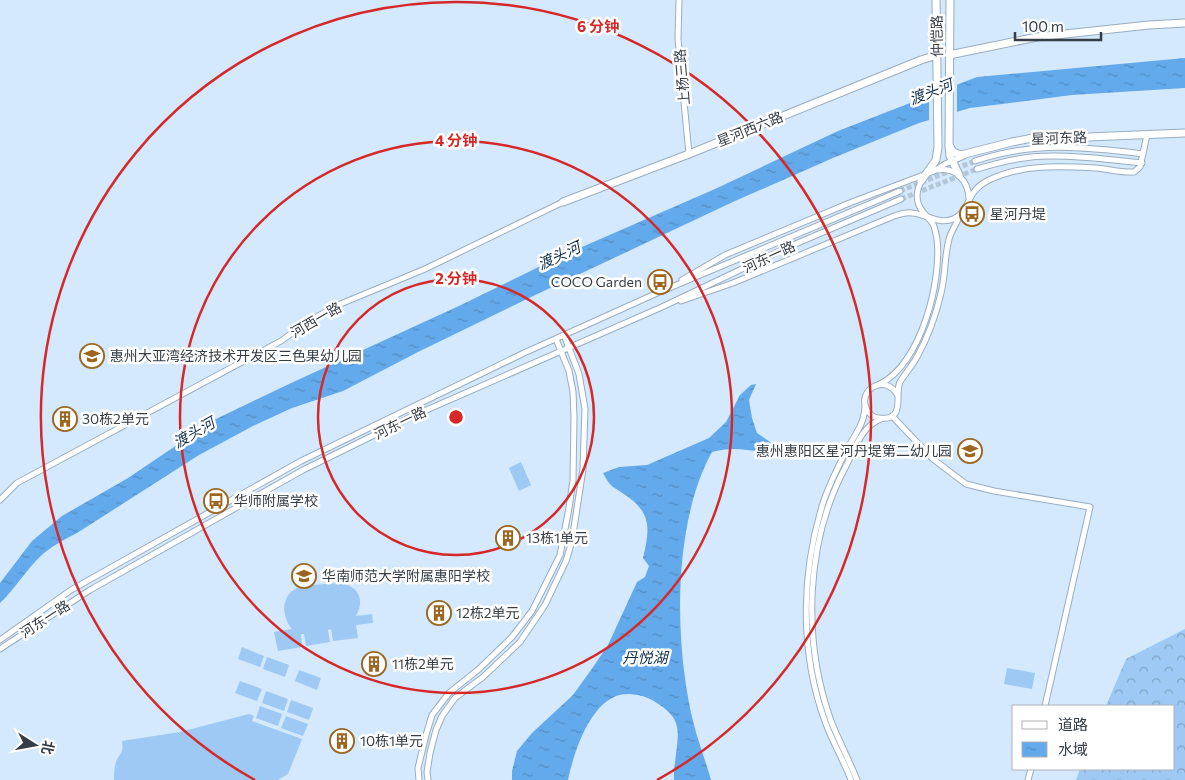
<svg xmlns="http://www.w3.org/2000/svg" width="1185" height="780" viewBox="0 0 1185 780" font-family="Commissioner,'Noto Sans SC',sans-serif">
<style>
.forest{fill:url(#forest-crowns)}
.garden{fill:#9dc9f4}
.water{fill:url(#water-ripples)}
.pier{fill:#d4e9fe}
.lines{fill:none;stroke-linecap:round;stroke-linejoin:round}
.street-tunnel{stroke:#b4c7d9;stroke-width:5;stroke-dasharray:5 2.5;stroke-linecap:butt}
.street-casing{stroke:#99adc1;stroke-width:7}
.secondary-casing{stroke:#99adc1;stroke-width:9}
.street{stroke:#fff;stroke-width:5}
.secondary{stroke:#fff;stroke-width:7}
.ring{fill:none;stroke:#d62828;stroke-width:2.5}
.labels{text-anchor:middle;stroke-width:5;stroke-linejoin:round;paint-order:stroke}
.street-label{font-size:14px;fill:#353d46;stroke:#fff}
.poi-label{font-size:14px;fill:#353d46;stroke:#fff;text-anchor:start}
.water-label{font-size:15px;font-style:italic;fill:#12304b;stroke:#fff}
.centre{fill:#d62828;stroke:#fff;stroke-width:2.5}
.ring-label{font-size:15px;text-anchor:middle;font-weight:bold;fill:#d62828;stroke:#fff;stroke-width:5;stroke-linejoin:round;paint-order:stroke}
</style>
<defs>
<pattern id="forest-crowns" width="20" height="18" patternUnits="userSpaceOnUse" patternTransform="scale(1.25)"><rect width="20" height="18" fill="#9dc9f4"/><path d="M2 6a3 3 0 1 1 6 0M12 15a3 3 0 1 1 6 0" fill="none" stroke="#81a4c7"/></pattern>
<pattern id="water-ripples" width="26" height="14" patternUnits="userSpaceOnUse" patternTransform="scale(1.25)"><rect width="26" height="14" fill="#63aaed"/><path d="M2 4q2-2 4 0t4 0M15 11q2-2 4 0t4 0" fill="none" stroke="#528cc2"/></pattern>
</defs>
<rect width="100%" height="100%" fill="#d4e9fe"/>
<path class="forest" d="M1185,629V780H1076L1080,769H1174V706H1106L1126,659Z"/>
<g class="garden">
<path d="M521,462L531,485L519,491L509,468Z"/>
<path d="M337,583C357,584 366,598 356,616L372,614L373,623L356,625L358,638L333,641L331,629L328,630L330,642L306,646L304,634H301L302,647L278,651L274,632L292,629C282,617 280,596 297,588C304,585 328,584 337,583Z"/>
<path d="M242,647L264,656L260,667L238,659Z"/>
<path d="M267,657L289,665L285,677L263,669Z"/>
<path d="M1007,668L1035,673L1032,689L1004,684Z"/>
<path d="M299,670L321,678L317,690L295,681Z"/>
<path d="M240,681L262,689L257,701L235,693Z"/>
<path d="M266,691L288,699L284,711L262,703Z"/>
<path d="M291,700L313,708L309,720L287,712Z"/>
<path d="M260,706L282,714L278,726L256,718Z"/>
<path d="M249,714L254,716L252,721L302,739L288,774L278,780H114C114,774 114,768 116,762C120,752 124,753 122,741L180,732Z"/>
<path d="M286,716L308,724L303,736L281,728Z"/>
</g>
<g class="water">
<path d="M1185,58V88L1072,95L970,108L919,123L833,158L735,201L531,297L418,352L343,391L292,408L253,426L199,455L77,533C65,539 54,545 44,553C27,568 16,588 0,603V583L32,541L62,516L128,478L214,420L289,384L461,305L559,257L715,189L838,131L977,77Z"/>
<path d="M756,384L749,400L752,418L757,433L776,446L783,443L793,452C778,458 763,451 747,450C735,448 724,449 712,452C672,524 674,646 694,725C699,744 706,762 711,780H674C673,765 680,740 677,727C674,713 663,707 652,700C645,696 639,695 630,694C593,691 574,751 568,780H512V771L517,751L532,733L573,695L591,670L608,645L637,582L645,577L649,566L643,558C650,528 652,513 624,494C611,485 611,488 603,473L619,467L647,465L709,438L726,422L740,395L751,385Z"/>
</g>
<path class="pier" d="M957,82V114L929,123V92Z"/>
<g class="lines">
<g class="street-tunnel">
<path d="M900,191L975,161"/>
<path d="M901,199L977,169"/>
</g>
<defs>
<g id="street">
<path d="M679,0L678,39L689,154"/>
<path d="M975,161C1033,141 1085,147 1143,154"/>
<path d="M977,169C1000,162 1025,156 1049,156C1080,155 1111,160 1142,163"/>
<path d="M938,170C956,167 968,181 969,198"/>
<path d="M682,280L725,255L852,202L934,171L945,164L964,156"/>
<path d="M681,301L733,283L894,216C900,214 906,212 912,213C926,214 939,225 953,219C971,212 965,192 987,181C1020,164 1060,166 1096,168C1109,169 1121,173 1134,172L1140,167L1147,135"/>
<path d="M880,384C921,364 942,281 937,239C936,234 935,228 933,224C930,219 926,216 923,212C915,202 916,190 922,180"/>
<path d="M898,396C886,372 856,390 867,410C869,414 874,418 879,418C907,422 894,393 900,382C905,374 912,366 917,357C928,337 936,315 941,293C946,274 944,254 950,236C953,229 957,222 960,215"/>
<path d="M892,416L933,459L966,484L994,491L1090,507L1045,706"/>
<path d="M0,500L17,483L281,341L306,323L338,305L425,269L563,202"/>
<path d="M0,640L71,590L301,461L524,353L655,294L900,191"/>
<path d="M0,649L90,590L303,470L415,415L662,307L786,248L901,199"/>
<path d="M419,780L418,768L426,735L432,715L449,693L479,669L512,637L532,611L560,555L569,508L573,480L574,417L573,392L569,371L556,339"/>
<path d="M428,780L427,772L430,753L436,730L442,716L455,698L483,677L520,642L545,605L566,561L572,541L583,469L585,409L579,374L564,335"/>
<path d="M851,780C844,761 833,743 826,724C799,652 801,572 824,500C830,483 838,467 846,451C854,436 865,423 865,406"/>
<path d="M857,780C849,760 839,741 831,721C802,640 805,542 846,466C855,448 862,426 881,419"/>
<path d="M1028,780L1031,769"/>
</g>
<g id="secondary">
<path d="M950,0L949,146L950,156L959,175"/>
<path d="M949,55L1037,37L1149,25L1185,23"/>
<path d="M949,145L953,152L961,155L1012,142L1043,136L1088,137L1185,133"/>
<path d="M921,181L936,160L938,147L936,0"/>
<path d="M563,202L689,154L921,60L937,55"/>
</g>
</defs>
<use href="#street" class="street-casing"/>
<use href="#secondary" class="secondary-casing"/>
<use href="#street" class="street"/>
<use href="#secondary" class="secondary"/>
</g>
<g class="ring">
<circle cx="456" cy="417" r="138"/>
<circle cx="456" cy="417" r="276"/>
<path d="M255 780A415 415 0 1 1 657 780"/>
</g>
<defs>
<symbol id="bus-ring" viewBox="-11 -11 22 22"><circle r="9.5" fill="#fff" stroke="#9c6620" stroke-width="1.5"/><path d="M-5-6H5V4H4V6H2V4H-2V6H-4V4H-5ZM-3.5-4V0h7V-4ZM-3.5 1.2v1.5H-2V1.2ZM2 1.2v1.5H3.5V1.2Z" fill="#9c6620"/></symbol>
<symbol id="school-ring" viewBox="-11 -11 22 22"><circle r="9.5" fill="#fff" stroke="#9c6620" stroke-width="1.5"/><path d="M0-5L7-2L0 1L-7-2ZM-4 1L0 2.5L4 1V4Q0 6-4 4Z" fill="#9c6620"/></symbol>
<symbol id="building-ring" viewBox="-11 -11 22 22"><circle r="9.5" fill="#fff" stroke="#9c6620" stroke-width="1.5"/><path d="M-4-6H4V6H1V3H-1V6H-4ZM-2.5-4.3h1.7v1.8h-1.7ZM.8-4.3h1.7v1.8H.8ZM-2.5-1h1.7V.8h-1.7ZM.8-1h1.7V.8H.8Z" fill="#9c6620"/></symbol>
</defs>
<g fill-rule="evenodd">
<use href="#bus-ring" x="958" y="200" width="28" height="28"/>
<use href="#bus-ring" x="646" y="268" width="28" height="28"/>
<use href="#school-ring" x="78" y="342" width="28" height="28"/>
<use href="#building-ring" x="51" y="405" width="28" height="28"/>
<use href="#school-ring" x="956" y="437" width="28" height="28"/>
<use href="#bus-ring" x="202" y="487" width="28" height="28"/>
<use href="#building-ring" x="494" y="524" width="28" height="28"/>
<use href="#school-ring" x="290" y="562" width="28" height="28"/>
<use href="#building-ring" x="425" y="599" width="28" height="28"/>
<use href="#building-ring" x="360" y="650" width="28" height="28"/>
<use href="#building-ring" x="328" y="727" width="28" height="28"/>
</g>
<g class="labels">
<g class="street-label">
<text transform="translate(937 36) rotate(-91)" y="5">仲恺路</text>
<text transform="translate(682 77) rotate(-95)" y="5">上杨三路</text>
<text transform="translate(750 129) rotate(-22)" y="5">星河西六路</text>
<text transform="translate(1059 138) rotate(-2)" y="5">星河东路</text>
<text transform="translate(769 257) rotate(-25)" y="5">河东一路</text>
<text transform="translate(316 320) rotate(-30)" y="5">河西一路</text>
<text transform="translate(400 423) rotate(-26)" y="5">河东一路</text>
<text transform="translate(45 619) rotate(-33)" y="5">河东一路</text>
</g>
<g class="poi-label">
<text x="990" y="219">星河丹堤</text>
<text x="642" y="287" text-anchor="end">COCO Garden</text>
<text x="110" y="361">惠州大亚湾经济技术开发区三色果幼儿园</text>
<text x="82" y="424">30栋2单元</text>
<text x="952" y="456" text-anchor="end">惠州惠阳区星河丹堤第二幼儿园</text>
<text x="234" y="506">华师附属学校</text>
<text x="526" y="543">13栋1单元</text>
<text x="322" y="581">华南师范大学附属惠阳学校</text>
<text x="456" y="618">12栋2单元</text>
<text x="392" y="669">11栋2单元</text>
<text x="360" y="746">10栋1单元</text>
</g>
<g class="water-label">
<text transform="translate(931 92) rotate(-21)" y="5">渡头河</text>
<text transform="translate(559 256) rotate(-25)" y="5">渡头河</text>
<text transform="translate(194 433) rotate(-30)" y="5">渡头河</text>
<text x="645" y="663">丹悦湖</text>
</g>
</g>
<circle cx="456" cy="417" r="8" class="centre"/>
<g class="ring-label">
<text x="598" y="32">6 分钟</text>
<text x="456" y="146">4 分钟</text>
<text x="456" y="284">2 分钟</text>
</g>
<rect x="1012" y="705" width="162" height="65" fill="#ffffff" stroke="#aeb1b5"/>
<rect x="1022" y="721" width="25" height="8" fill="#ffffff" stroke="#aeb1b5"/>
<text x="1058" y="730" font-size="15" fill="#353d46">道路</text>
<rect x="1022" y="742" width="25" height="15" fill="url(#water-ripples)" stroke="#aeb1b5"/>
<text x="1058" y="755" font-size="15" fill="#353d46">水域</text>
<g transform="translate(35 745) rotate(101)" stroke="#ffffff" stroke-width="4" paint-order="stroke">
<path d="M0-4L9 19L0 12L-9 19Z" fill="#353d46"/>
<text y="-8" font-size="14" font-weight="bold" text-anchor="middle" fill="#353d46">北</text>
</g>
<path d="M1015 32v8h86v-8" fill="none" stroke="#353d46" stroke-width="2.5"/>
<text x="1022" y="32" font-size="15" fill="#353d46" stroke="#ffffff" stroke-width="4" paint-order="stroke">100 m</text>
</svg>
